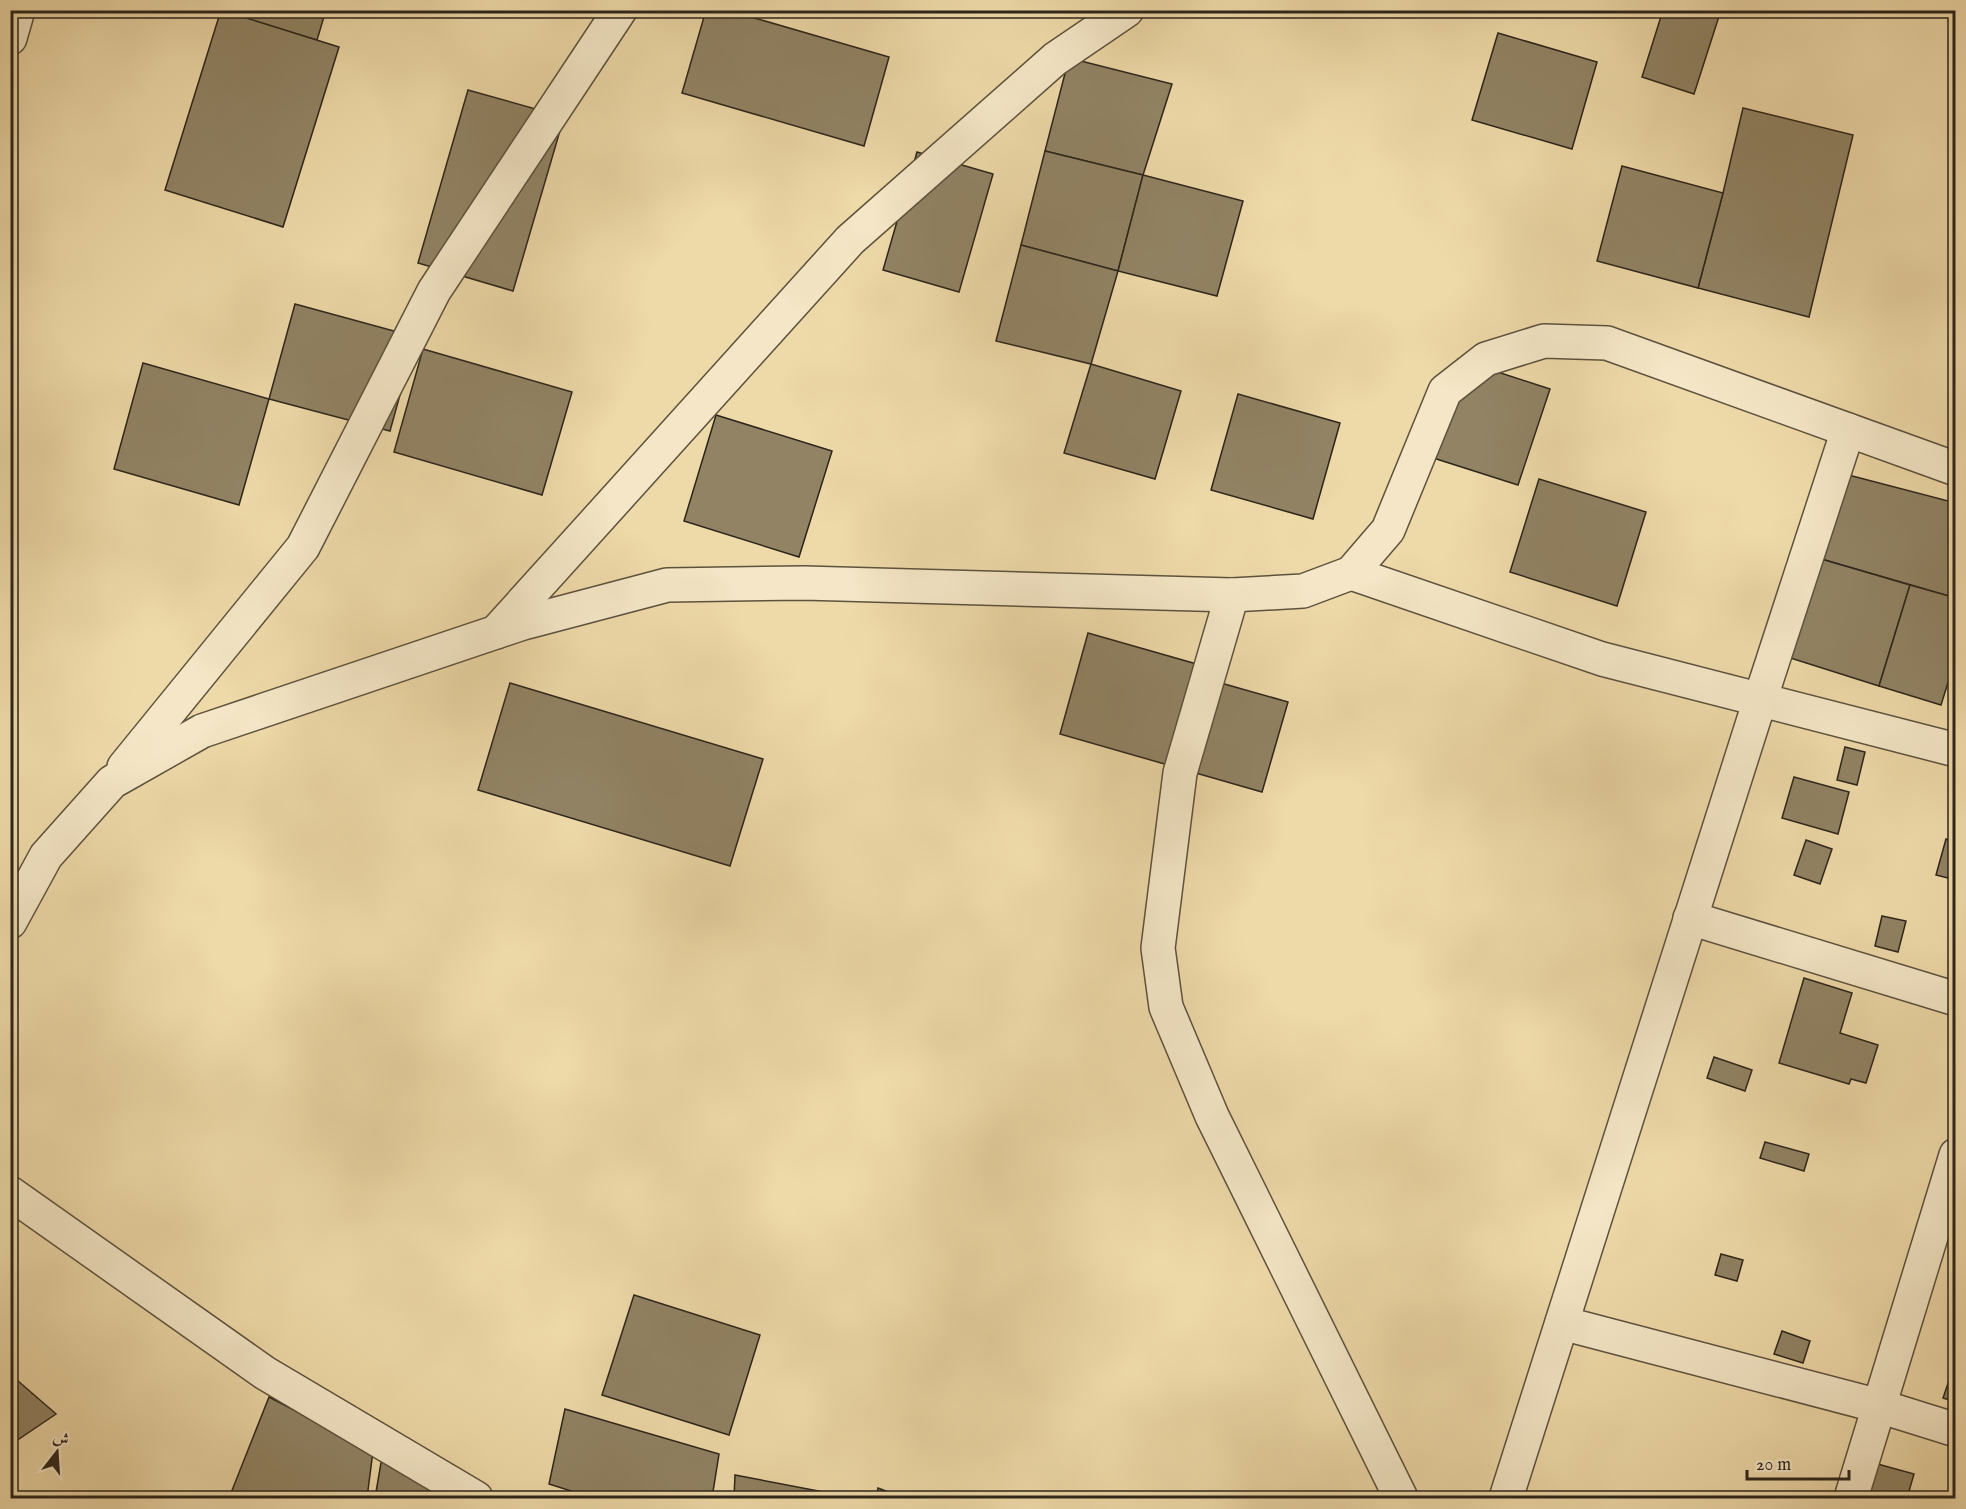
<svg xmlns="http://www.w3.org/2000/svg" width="1966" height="1509" viewBox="0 0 1966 1509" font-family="'IM FELL English',Amiri,serif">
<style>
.building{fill:#918364;stroke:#2d251b;stroke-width:1.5}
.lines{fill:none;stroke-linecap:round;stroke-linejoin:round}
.minor-casing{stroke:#5d523e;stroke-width:36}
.tertiary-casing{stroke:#5d523e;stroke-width:36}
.minor{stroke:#f4e6c6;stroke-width:33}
.tertiary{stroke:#f4e6c6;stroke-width:33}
</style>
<rect width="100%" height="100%" fill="#eed9a8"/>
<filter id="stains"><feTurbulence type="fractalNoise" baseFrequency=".00333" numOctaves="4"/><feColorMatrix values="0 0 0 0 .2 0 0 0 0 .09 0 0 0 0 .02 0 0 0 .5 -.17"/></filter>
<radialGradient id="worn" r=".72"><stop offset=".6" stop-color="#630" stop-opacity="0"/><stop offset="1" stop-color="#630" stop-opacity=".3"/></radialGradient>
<g class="building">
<path d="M213,10H326L317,40Z"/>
<path d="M221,10L339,47L283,227L165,190Z"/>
<path d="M706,10H727L889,57L864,146L682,93Z"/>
<path d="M1663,10H1721L1694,94L1642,77Z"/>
<path d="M1498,33L1597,62L1572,149L1472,120Z"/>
<path d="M1069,58L1172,84L1143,175L1045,151Z"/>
<path d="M468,90L564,117L513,291L418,263Z"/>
<path d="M1743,108L1853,135L1809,317L1698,288L1723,193Z"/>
<path d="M1045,151L1143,175L1118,271L1021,245Z"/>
<path d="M917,152L993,174L959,292L883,270Z"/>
<path d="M1622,166L1723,193L1698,288L1597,261Z"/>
<path d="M1143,175L1243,201L1217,296L1118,271Z"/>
<path d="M1021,245L1118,271L1091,364L996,341Z"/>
<path d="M295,304L416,337L390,431L269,399Z"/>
<path d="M423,349L572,392L542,495L394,452Z"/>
<path d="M1458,359L1550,389L1518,485L1427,456Z"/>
<path d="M143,363L269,399L239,505L114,469Z"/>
<path d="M1091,364L1181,391L1155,479L1064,453Z"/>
<path d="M1238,394L1340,423L1313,519L1211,490Z"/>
<path d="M716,415L832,451L799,557L684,521Z"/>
<path d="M1837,472L1956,503V598L1811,556Z"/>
<path d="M1539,479L1646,512L1617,606L1510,572Z"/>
<path d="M1811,556L1910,585L1879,686L1781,655Z"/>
<path d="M1910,585L1956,598V657L1941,705L1879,686Z"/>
<path d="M1088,633L1200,665L1214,681L1288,702L1262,792L1060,734Z"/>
<path d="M510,683L763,759L730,866L478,790Z"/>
<path d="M1845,747L1865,752L1857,785L1837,780Z"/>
<path d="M1794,777L1849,792L1838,834L1782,818Z"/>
<path d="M1956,791V807L1951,805Z"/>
<path d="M1946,839L1956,842V880L1936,875Z"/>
<path d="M1806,840L1832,849L1820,884L1794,875Z"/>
<path d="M1882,916L1906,921L1898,952L1875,946Z"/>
<path d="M1804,978L1852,993L1840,1033L1878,1045L1866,1083L1851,1079L1849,1084L1779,1063Z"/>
<path d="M1714,1057L1752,1070L1745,1091L1707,1078Z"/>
<path d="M1765,1142L1809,1154L1804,1171L1760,1158Z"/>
<path d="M1721,1254L1743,1260L1737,1281L1715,1275Z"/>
<path d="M634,1295L760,1335L729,1435L602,1395Z"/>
<path d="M1782,1331L1810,1341L1803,1363L1774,1354Z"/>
<path d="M1956,1360V1402L1943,1398Z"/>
<path d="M10,1374L56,1414L10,1445Z"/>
<path d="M269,1397L373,1451L367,1498H229Z"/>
<path d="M565,1409L719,1454L712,1498H593L549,1484Z"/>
<path d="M382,1457L448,1498H375Z"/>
<path d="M1874,1463L1914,1474L1907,1498H1864Z"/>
<path d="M735,1475L855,1498H734Z"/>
<path d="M878,1488L904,1498H876Z"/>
<path d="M1806,1493L1820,1498H1804Z"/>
</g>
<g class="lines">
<defs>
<g id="minor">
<path d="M1351,573L1602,659L1956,750"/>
<path d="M1232,595L1180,773L1158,948L1166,1007L1212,1116L1401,1498"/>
<path d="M496,632L850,240L1055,59L1127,10"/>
<path d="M124,767L303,547L434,291L620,10"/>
<path d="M1690,918L1956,999"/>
<path d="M10,922L46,856L112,782L202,731L523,623L667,585L804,583L1232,595L1303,591L1351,573L1388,530L1445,391L1486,359L1544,341L1607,343L1956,469"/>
<path d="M10,1193L265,1373L476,1498"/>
<path d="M1562,1323L1879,1406L1956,1430"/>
<path d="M1506,1498L1760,700L1848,430"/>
<path d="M1851,1498L1956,1155"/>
</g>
<path id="tertiary" d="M10,38L18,10"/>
</defs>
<use href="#minor" class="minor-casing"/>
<use href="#tertiary" class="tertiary-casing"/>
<use href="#minor" class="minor"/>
<use href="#tertiary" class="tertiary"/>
</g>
<rect width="1966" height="1509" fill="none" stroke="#eed9a8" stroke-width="36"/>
<rect x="12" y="12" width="1942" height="1485" fill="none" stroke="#2d251b" stroke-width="3"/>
<rect x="18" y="18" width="1930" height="1473" fill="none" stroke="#2d251b" stroke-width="1.5"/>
<g transform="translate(57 1452) rotate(17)" stroke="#f4e6c6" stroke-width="4.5" paint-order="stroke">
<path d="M0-4.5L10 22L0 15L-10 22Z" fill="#2d251b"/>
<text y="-9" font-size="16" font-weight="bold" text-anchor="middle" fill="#2d251b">ش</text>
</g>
<path d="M1747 1470v9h102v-9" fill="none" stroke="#2d251b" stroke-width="3"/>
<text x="1756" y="1470" font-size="18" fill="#2d251b" stroke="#f4e6c6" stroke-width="4.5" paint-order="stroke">20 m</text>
<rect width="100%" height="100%" filter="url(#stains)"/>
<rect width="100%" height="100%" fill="url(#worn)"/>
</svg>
